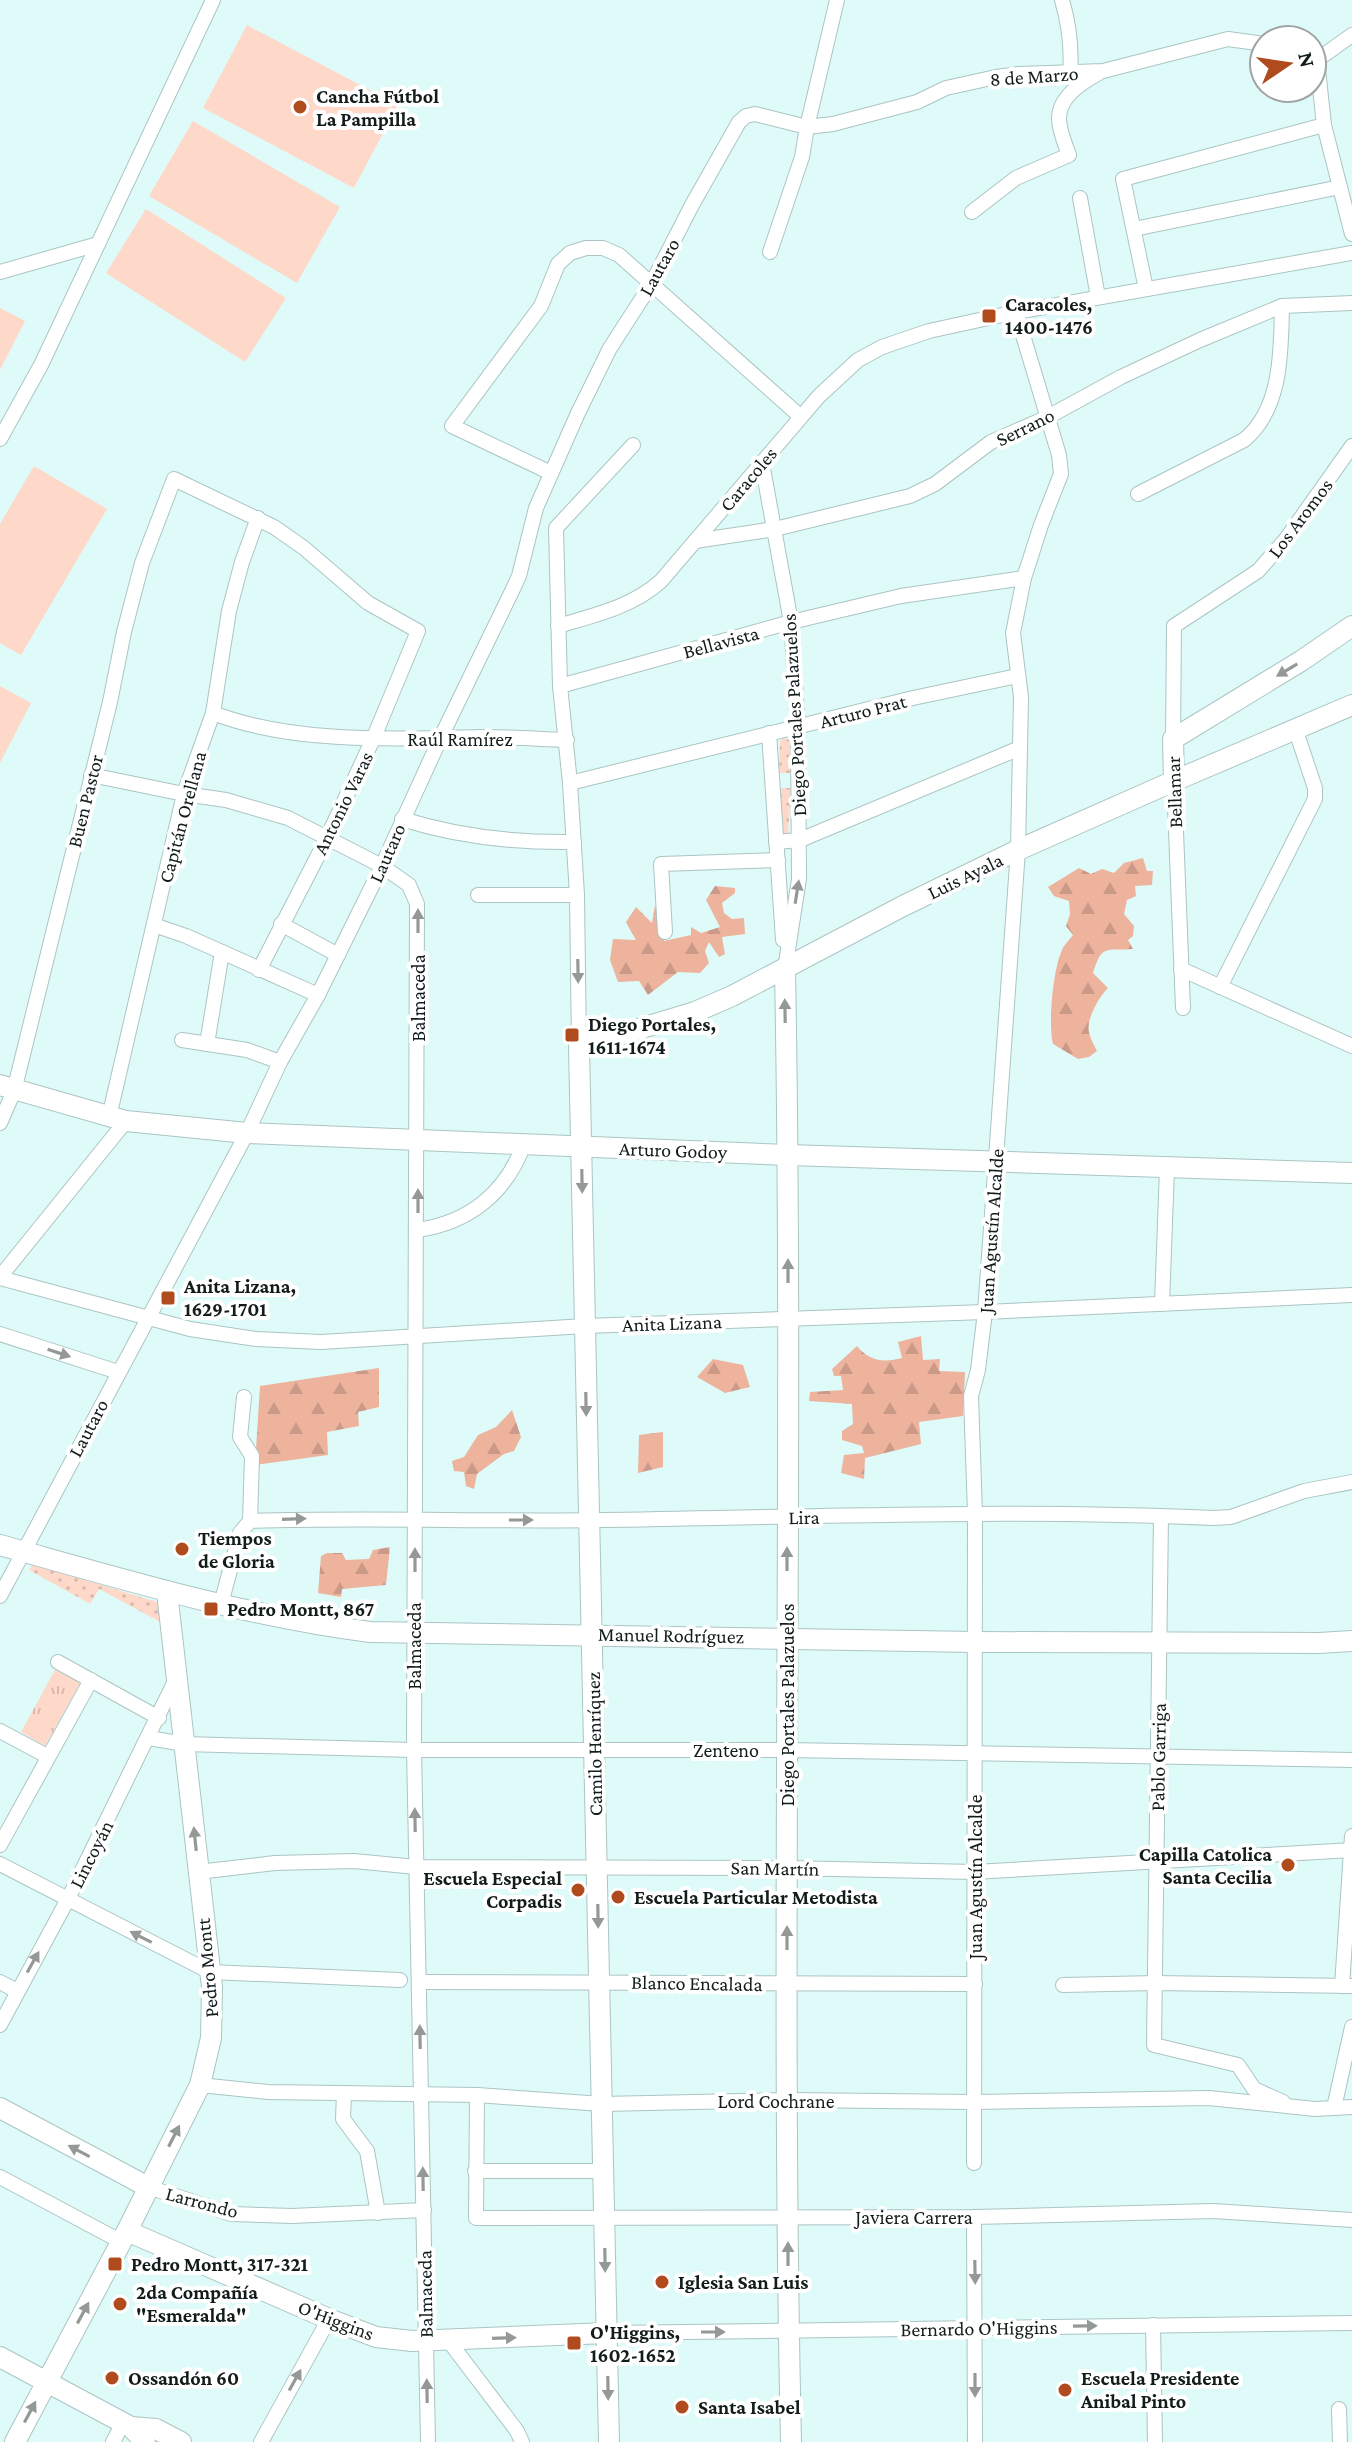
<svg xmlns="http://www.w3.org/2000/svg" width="1352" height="2442" viewBox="0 0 1352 2442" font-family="'Crimson Pro',serif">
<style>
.grass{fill:url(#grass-dots)}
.forest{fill:url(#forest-firs)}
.park{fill:url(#park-tufts)}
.pitch{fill:#fed8c9}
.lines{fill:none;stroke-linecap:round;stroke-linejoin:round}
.street-casing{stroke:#aac5c3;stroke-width:16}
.secondary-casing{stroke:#aac5c3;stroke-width:22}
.street{stroke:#fff;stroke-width:14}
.secondary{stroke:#fff;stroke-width:20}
.oneway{fill:#949998}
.poi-dot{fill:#b04b1d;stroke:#fff;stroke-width:3}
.labels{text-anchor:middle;stroke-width:8;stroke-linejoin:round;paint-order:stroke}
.street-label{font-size:20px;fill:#121c1b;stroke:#fff}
.poi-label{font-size:20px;font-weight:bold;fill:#121c1b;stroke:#fff;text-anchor:start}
</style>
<defs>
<pattern id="grass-dots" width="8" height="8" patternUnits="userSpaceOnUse" patternTransform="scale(2)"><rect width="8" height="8" fill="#fed8c9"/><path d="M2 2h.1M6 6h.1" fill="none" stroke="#d9b9ac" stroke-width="1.8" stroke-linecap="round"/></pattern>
<pattern id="forest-firs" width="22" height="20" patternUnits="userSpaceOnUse" patternTransform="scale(2)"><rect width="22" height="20" fill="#edb39d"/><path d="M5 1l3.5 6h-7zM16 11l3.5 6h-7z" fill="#ca9987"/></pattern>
<pattern id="park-tufts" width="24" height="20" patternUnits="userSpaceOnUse" patternTransform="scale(2)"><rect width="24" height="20" fill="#fed8c9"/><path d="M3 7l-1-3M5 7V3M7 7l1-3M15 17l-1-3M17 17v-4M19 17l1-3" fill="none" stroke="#d9b9ac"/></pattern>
</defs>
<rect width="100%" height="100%" fill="#dffbf9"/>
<g class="grass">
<path d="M784,738L789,740L791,745V773H779L780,741Z"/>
<path d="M779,788H791L788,834L783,835Z"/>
<path d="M33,1564L157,1602L164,1624L99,1589L90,1604L29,1570Z"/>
</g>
<g class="forest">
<path d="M1143,858L1147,871H1153L1152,885L1135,886L1136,896L1127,900L1124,914L1134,926L1133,936L1128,940L1133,949C1105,951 1102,944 1093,973L1108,988C1099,997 1086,1019 1089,1032C1090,1038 1094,1045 1097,1051L1089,1057L1078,1059L1053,1044C1048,1024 1053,969 1062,950C1064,945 1070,939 1073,935L1066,926L1070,914L1069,901L1054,896L1048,887L1079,868L1091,874L1102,869L1114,873L1124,863Z"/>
<path d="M715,886L735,888V893L722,903L724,913L732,919L744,918L745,934L722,937L725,954L719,957L709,942L705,951L709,963L700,973L678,972L648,995L639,981L618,982L610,960L613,939L636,940L626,922L636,907L652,923L655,905L664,941L691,935V927L701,933L720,927L706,900Z"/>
<path d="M921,1336L923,1360L940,1359L939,1371L965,1372L963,1416L919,1422L921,1444L865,1458L864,1479L841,1473L844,1455L864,1453L862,1446L842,1440V1431L853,1424L852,1404L809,1401L810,1392L843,1390L841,1376H834L832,1369L857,1346C869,1361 883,1363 902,1358L898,1342Z"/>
<path d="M713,1359L743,1365L750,1387L725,1393L697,1377Z"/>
<path d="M379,1368V1407L358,1412L359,1426L327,1432L328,1455L255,1465L260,1386Z"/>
<path d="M512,1410L521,1437L514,1451L504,1454L477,1474L474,1489L466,1486L464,1472L454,1471L452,1461L464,1457L478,1435L496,1427Z"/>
<path d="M663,1432V1467L638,1473L639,1435Z"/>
<path d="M390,1547L386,1585L342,1589L341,1597L318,1593L321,1556L327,1553H342L346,1560L369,1559L373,1550Z"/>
</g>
<path class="park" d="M56,1668L81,1682L45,1746L21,1732Z"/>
<g class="pitch">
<path d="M247,25L398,105L354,188L203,108Z"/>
<path d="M193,121L340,207L297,283L149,196Z"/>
<path d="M146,209L286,298L245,362L106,273Z"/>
<path d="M0,308L25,321L0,370Z"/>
<path d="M34,466L107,509L21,655L0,643V524Z"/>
<path d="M0,686L31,703L0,763Z"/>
</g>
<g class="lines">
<defs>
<g id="street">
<path d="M1062,0C1069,24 1072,49 1070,74"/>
<path d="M1317,60L1324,125L1352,234"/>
<path d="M1317,60L1352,35"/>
<path d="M1080,198L1098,297"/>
<path d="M972,212L1016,178L1069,155C1065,144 1059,130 1059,118C1059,97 1082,82 1099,73"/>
<path d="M1134,229L1340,187"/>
<path d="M770,252L802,157L807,127L837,0"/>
<path d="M0,272L98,244"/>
<path d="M1146,289L1123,179L1324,125"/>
<path d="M0,439L41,365L213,0"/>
<path d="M762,463L791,622L798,727L799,879L785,969"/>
<path d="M551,473L452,426L541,306L558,264L570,253L586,248H603L619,255L801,417"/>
<path d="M1138,494L1244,440C1282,409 1281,351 1282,306"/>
<path d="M695,541L775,529L910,496L935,484L991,442L1046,418L1121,377L1200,340L1282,306L1352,303"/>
<path d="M558,626C595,615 632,607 661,581L819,396L858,360L882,347L929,331L1016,312L1352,253"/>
<path d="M560,686L791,622L901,596L1024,578"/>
<path d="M213,713C293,744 396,739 481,737C509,737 538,739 567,740"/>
<path d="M769,733L783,940"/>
<path d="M1173,739L1174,626L1258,571L1286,539L1352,446"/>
<path d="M91,775L184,794L226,800L288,818L382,866L409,885L417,904L414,1750L428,2442"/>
<path d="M1174,781L1183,1008"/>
<path d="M570,783L913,698L1017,676"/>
<path d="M402,819C459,837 515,843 574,842"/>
<path d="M776,842L800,840L1020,748"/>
<path d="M478,895H577"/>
<path d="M281,924L338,955"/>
<path d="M154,925L186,936L318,995"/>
<path d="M665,932L661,864L778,860"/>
<path d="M1181,969L1352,1046"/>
<path d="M1220,987L1315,799V788L1295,728"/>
<path d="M182,1040L247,1050L280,1062"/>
<path d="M207,1044L222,952"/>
<path d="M579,1047L577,895L570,783L560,686L556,528L633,445"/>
<path d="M109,1117L184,794L213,713L229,611L242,562L258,518"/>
<path d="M0,1123L14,1091L110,702L124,632L142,563L174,479L274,527L304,548L368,603L418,631L374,737L327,838L259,970"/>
<path d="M417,1230C469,1223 506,1193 524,1144"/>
<path d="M0,1277L126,1121"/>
<path d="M0,1278L190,1329L256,1339L321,1342L585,1326L985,1312L1352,1295"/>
<path d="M1162,1304L1167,1168"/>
<path d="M0,1334L118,1372"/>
<path d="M244,1397L240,1437L252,1456L250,1521"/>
<path d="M1161,1516L1154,2045L1238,2065L1254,2089L1283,2102"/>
<path d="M0,1596L247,1133L280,1062L318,995L382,866L440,739L513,589L519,576L536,508L578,413L610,348L652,283L692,205L739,122L746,116L755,114L807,127L833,124L917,102L946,88L996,77L1019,74L1103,71L1228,39L1264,44"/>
<path d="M221,1604L240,1533L250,1521C367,1517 484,1522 601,1520C805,1517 1009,1509 1213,1518L1231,1517L1304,1491L1352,1482"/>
<path d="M58,1662L159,1718"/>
<path d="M0,1731L47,1756"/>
<path d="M149,1738L184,1744L414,1750H787L1352,1760"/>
<path d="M0,1845L91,1680"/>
<path d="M0,1864L210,1972L400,1980"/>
<path d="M198,1872L275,1863L354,1861L416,1867L787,1868L975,1872L1352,1850"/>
<path d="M0,1982L17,1991"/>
<path d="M419,1982L975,1984"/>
<path d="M1063,1985L1156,1983L1352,1986"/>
<path d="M1342,1986L1352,1836"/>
<path d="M0,2025L68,1899L176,1679"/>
<path d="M200,2085L268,2092L477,2095L602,2104L788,2100L974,2102L1209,2098L1315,2109L1352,2107"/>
<path d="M344,2093L343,2119L367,2151L378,2213"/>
<path d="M477,2095L476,2218L974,2217L1213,2211L1352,2220"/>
<path d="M1334,2108L1352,2027"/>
<path d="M974,2163L975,1514L971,1396L978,1370L985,1312L1018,850L1021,697L1013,633L1024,578L1041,525L1061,474L1059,455L1016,312"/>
<path d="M475,2171H604"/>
<path d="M0,2177L122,2242"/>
<path d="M148,2187L231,2214L292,2216L424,2210"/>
<path d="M974,2217L975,2442"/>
<path d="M1153,2325L1155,2442"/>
<path d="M607,2333L1352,2323"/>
<path d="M448,2340L517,2431L522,2442"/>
<path d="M1339,2409L1340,2442"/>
<path d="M113,2442L123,2423"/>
<path d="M261,2442L329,2319"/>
</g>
<g id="secondary">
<path d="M1174,781L1173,739L1301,661L1352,626"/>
<path d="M785,969C794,1460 780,1951 791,2442"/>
<path d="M0,1085L126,1121L247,1133L788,1155L1352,1173"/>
<path d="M0,1545C122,1579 244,1616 370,1632L975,1642L1319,1643L1352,1641"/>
<path d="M0,2108L148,2187"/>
<path d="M127,2231L329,2319L376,2337L412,2341L607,2333"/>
<path d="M0,2357L131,2427L145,2442"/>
<path d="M131,2427L156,2429L181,2442"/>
<path d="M15,2442L127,2231L200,2085L211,2038L212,1987L167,1592"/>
<path d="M609,2442L579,1047L695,1012L732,996L903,906L1018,850L1174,781L1352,705"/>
</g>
</defs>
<use href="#street" class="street-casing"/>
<use href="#secondary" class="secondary-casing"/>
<use href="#street" class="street"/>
<use href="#secondary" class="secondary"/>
</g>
<defs><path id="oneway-solid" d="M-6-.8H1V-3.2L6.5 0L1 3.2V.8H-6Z" transform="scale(2)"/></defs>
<g class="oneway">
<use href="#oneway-solid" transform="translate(1287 670) rotate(149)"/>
<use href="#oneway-solid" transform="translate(797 892) rotate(-81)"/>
<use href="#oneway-solid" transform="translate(418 921) rotate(-90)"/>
<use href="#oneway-solid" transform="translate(578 971) rotate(89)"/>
<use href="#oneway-solid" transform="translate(785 1011) rotate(-91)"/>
<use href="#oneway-solid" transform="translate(582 1181) rotate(89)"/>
<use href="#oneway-solid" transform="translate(418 1201) rotate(-90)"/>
<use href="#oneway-solid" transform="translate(788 1271) rotate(-90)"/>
<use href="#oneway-solid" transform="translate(59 1353) rotate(18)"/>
<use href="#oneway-solid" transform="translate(586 1404) rotate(89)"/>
<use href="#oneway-solid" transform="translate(294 1519) rotate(-2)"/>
<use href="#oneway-solid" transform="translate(521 1520)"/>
<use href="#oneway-solid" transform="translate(787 1559) rotate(-90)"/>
<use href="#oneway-solid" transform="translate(415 1560) rotate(-90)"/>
<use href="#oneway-solid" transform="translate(415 1820) rotate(-91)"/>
<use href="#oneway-solid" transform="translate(195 1839) rotate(-96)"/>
<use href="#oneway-solid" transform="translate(598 1916) rotate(89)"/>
<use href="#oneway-solid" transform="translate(141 1937) rotate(-153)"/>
<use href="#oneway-solid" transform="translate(787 1938) rotate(-90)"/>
<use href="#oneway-solid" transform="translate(33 1962) rotate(-61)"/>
<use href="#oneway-solid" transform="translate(420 2037) rotate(-91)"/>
<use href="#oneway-solid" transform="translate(174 2136) rotate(-63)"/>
<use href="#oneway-solid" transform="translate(79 2151) rotate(-152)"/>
<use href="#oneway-solid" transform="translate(423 2179) rotate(-91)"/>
<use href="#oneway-solid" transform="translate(788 2254) rotate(-90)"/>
<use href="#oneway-solid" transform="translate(605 2260) rotate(89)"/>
<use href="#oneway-solid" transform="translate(975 2272) rotate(89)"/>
<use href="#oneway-solid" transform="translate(83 2313) rotate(-62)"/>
<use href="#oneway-solid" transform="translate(1085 2326) rotate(-1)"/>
<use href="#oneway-solid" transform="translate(713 2332)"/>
<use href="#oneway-solid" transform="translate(504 2338) rotate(-2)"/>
<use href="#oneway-solid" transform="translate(295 2380) rotate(-61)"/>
<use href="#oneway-solid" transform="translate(975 2385) rotate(90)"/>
<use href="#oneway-solid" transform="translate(608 2388) rotate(89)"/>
<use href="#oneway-solid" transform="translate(427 2391) rotate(-91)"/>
<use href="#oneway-solid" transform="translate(30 2412) rotate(-62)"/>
</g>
<g class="poi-dot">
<circle cx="300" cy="107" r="8"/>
<rect x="981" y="308" width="16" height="16" rx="4"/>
<rect x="564" y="1027" width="16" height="16" rx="4"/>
<rect x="160" y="1290" width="16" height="16" rx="4"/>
<circle cx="182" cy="1549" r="8"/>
<rect x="203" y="1601" width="16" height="16" rx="4"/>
<circle cx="1288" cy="1865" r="8"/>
<circle cx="578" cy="1890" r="8"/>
<circle cx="618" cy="1897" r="8"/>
<rect x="107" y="2256" width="16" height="16" rx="4"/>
<circle cx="662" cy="2282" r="8"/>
<circle cx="120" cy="2304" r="8"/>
<rect x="566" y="2335" width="16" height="16" rx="4"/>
<circle cx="112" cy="2378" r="8"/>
<circle cx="1065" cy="2390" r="8"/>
<circle cx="682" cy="2407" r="8"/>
</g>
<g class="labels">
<g class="street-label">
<text transform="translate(1034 76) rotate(-4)" y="7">8 de Marzo</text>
<text transform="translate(659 267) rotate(-61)" y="7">Lautaro</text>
<text transform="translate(1025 427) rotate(-26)" y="7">Serrano</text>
<text transform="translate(748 479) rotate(-50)" y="7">Caracoles</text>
<text transform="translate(1300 518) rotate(-53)" y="7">Los Aromos</text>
<text transform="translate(721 642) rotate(-15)" y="7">Bellavista</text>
<text transform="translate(863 711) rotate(-14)" y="7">Arturo Prat</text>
<text transform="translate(794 715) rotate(-93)" y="7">Diego Portales Palazuelos</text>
<text x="460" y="746">Raúl Ramírez</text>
<text transform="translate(1174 792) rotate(-92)" y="7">Bellamar</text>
<text transform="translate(85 801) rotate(-76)" y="7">Buen Pastor</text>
<text transform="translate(343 803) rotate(-64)" y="7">Antonio Varas</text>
<text transform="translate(182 817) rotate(-75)" y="7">Capitán Orellana</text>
<text transform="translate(387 853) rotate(-66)" y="7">Lautaro</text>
<text transform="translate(965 876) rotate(-26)" y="7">Luis Ayala</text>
<text transform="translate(418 998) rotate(-90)" y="7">Balmaceda</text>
<text transform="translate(673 1150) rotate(2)" y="7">Arturo Godoy</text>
<text transform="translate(991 1231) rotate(-86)" y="7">Juan Agustín Alcalde</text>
<text transform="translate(672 1323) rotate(-2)" y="7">Anita Lizana</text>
<text transform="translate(88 1428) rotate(-62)" y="7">Lautaro</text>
<text transform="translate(804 1517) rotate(-1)" y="7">Lira</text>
<text transform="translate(671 1635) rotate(1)" y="7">Manuel Rodríguez</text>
<text transform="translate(414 1646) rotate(-90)" y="7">Balmaceda</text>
<text transform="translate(787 1705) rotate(-90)" y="7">Diego Portales Palazuelos</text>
<text transform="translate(594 1744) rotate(-91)" y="7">Camilo Henríquez</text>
<text x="726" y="1757">Zenteno</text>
<text transform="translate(1158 1757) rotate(-89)" y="7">Pablo Garriga</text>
<text transform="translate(91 1854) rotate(-63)" y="7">Lincoyán</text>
<text transform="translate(775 1868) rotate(1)" y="7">San Martín</text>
<text transform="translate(975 1877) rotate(-90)" y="7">Juan Agustín Alcalde</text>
<text transform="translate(207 1968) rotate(-95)" y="7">Pedro Montt</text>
<text transform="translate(697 1983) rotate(1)" y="7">Blanco Encalada</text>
<text x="776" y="2108">Lord Cochrane</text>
<text transform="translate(202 2202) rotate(15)" y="7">Larrondo</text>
<text x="914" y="2224">Javiera Carrera</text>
<text transform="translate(425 2294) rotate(-91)" y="7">Balmaceda</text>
<text transform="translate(336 2320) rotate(21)" y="7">O'Higgins</text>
<text transform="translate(979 2328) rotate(-1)" y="7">Bernardo O'Higgins</text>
</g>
<g class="poi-label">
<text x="316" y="103">Cancha Fútbol<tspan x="316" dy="23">La Pampilla</tspan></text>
<text x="1005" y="311">Caracoles,<tspan x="1005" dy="23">1400-1476</tspan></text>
<text x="588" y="1031">Diego Portales,<tspan x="588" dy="23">1611-1674</tspan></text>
<text x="184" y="1293">Anita Lizana,<tspan x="184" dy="23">1629-1701</tspan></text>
<text x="198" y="1545">Tiempos<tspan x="198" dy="23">de Gloria</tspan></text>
<text x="227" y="1616">Pedro Montt, 867</text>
<text x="1272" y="1861" text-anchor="end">Capilla Catolica<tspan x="1272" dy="23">Santa Cecilia</tspan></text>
<text x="562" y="1885" text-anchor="end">Escuela Especial<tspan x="562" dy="23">Corpadis</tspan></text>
<text x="634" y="1904">Escuela Particular Metodista</text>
<text x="131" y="2271">Pedro Montt, 317-321</text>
<text x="678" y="2289">Iglesia San Luis</text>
<text x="136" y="2299">2da Compañía<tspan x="136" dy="23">"Esmeralda"</tspan></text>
<text x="590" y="2339">O'Higgins,<tspan x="590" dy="23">1602-1652</tspan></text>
<text x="128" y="2385">Ossandón 60</text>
<text x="1081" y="2385">Escuela Presidente<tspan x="1081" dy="23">Anibal Pinto</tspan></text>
<text x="698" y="2414">Santa Isabel</text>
</g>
</g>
<g transform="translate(1288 64) rotate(77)"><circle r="38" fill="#ffffff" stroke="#a0a4a4" stroke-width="2"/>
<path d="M0-6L14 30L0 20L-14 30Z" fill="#b04b1d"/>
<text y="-12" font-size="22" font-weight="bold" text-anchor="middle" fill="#121c1b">N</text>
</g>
</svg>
